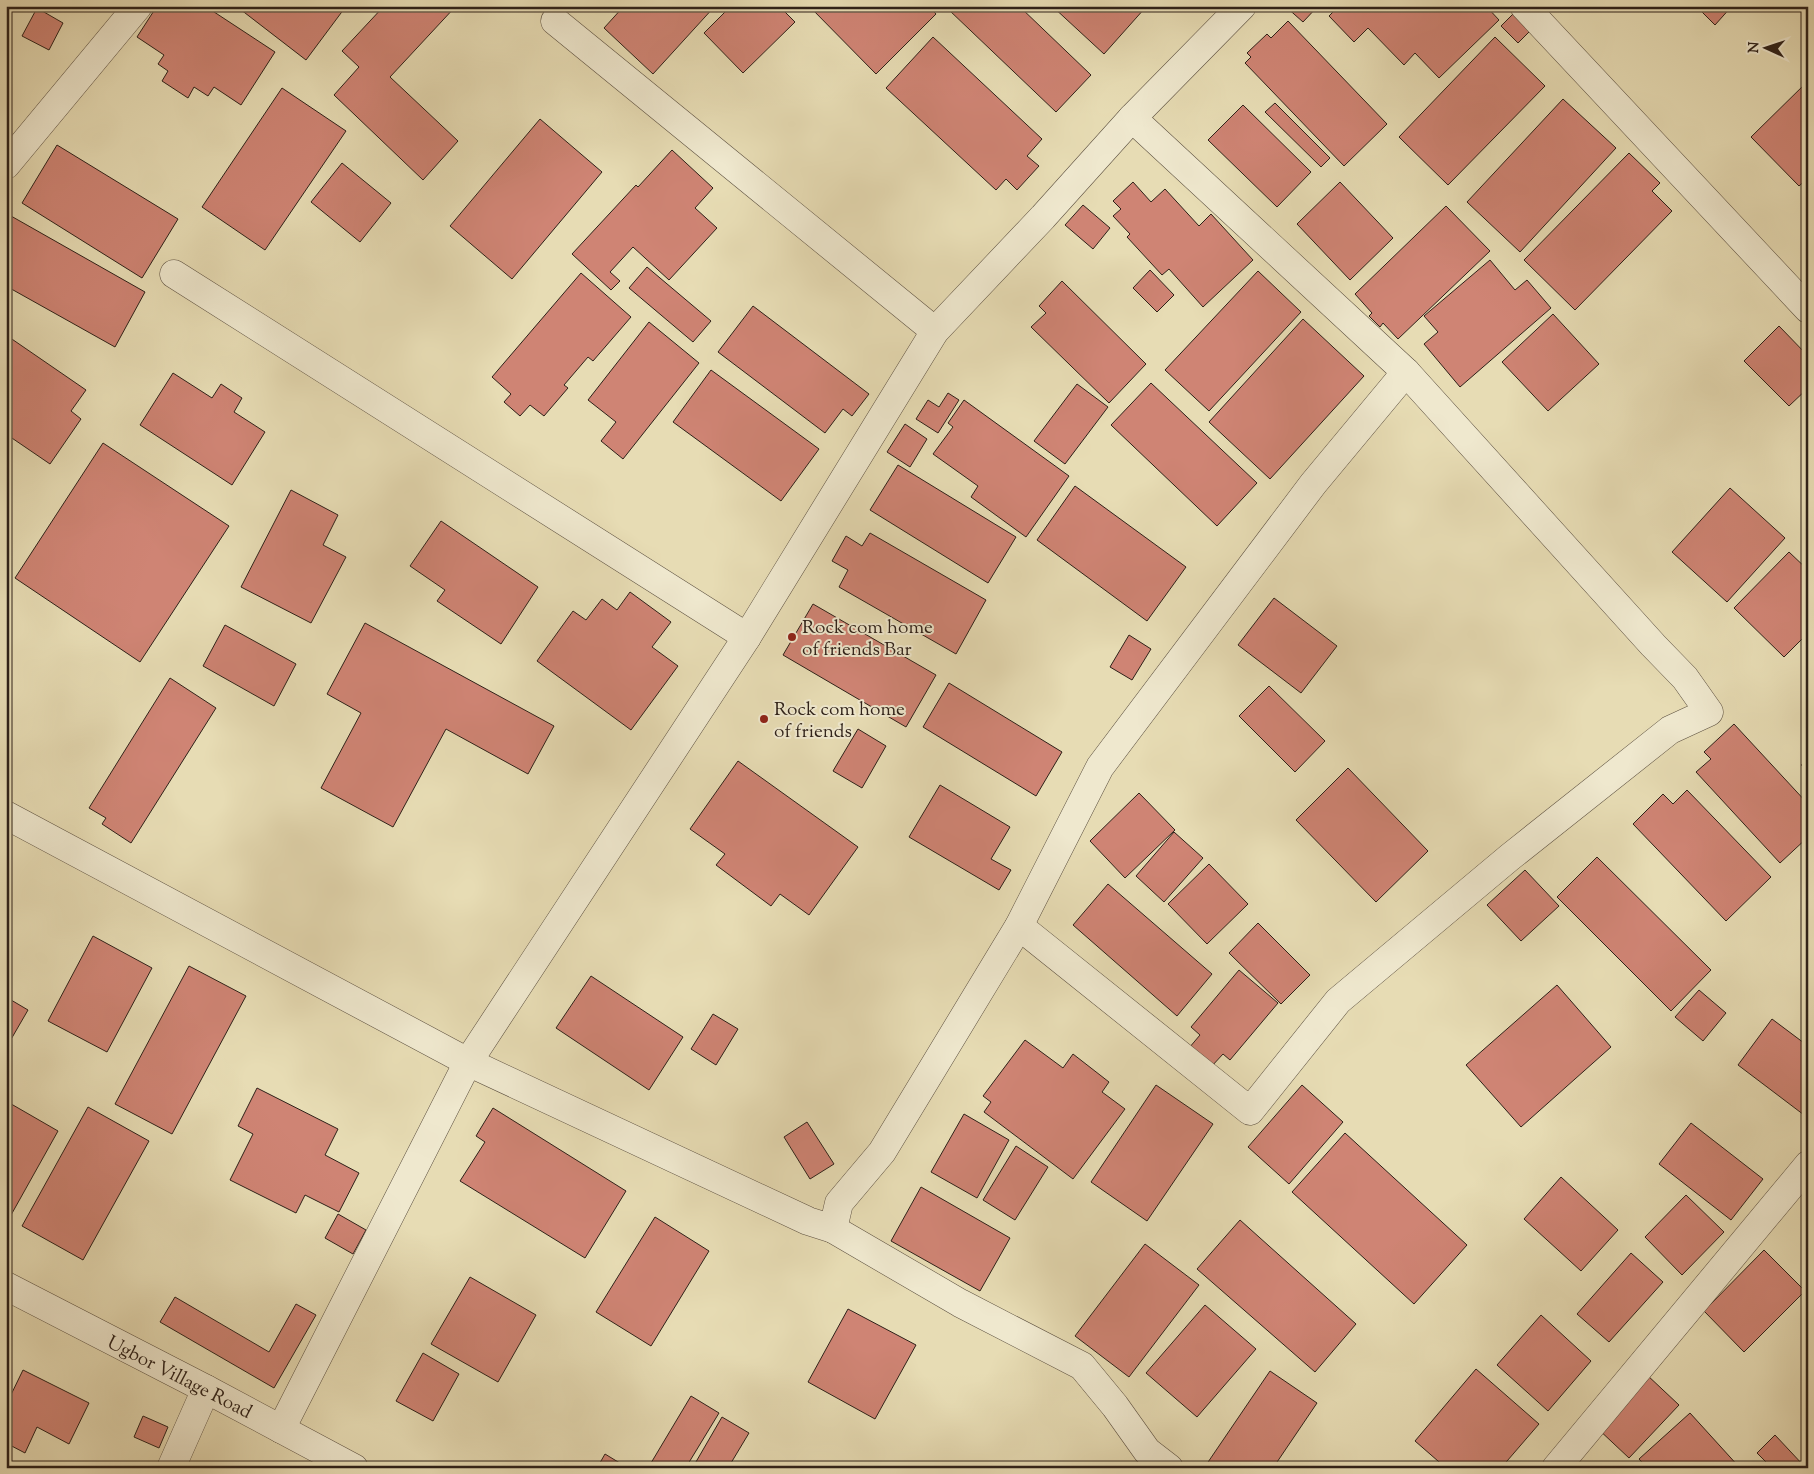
<svg xmlns="http://www.w3.org/2000/svg" width="1814" height="1474" viewBox="0 0 1814 1474" font-family="'Sorts Mill Goudy',serif">
<style>
.building{fill:#cf8474;stroke:#2e2119}
.lines{fill:none;stroke-linecap:round;stroke-linejoin:round}
.minor-casing{stroke:#5c5040;stroke-width:29}
.minor{stroke:#efe8ce;stroke-width:28}
.poi-dot{fill:#8f2418;stroke:#efe8ce;stroke-width:2}
.labels{text-anchor:middle;stroke-width:4;stroke-linejoin:round;paint-order:stroke}
.poi-label{font-size:19px;fill:#2e2119;stroke:#efe8ce;text-anchor:start}
.street-label{font-size:19px;fill:#2e2119;stroke:#efe8ce}
</style>
<rect width="100%" height="100%" fill="#e7dcb4"/>
<filter id="stains"><feTurbulence type="fractalNoise" baseFrequency=".004" numOctaves="4"/><feColorMatrix values="0 0 0 0 .2 0 0 0 0 .09 0 0 0 0 .02 0 0 0 .5 -.17"/></filter>
<radialGradient id="worn" r=".72"><stop offset=".6" stop-color="#630" stop-opacity="0"/><stop offset="1" stop-color="#630" stop-opacity=".3"/></radialGradient>
<g class="building">
<path d="M157,6H205L275,52L241,105L214,87L208,96L194,87L188,98L162,81L168,71L158,64L164,55L137,37Z"/>
<path d="M236,6H340L344,9L306,60Z"/>
<path d="M384,6H456L390,77L458,141L423,180L334,95L359,67L342,51Z"/>
<path d="M624,6H715L653,74L604,28Z"/>
<path d="M731,6H779L795,22L743,73L704,33Z"/>
<path d="M809,6H929L936,14L876,74Z"/>
<path d="M953,6H1019L1091,75L1056,112L949,10Z"/>
<path d="M1052,6H1143L1145,8L1104,54Z"/>
<path d="M1285,6H1318L1303,22Z"/>
<path d="M1339,6H1486L1499,20L1439,78L1415,53L1404,65L1368,28L1354,42L1329,16Z"/>
<path d="M1696,6H1732L1715,25Z"/>
<path d="M37,8L63,23L49,50L22,36Z"/>
<path d="M1517,10L1534,27L1518,43L1501,26Z"/>
<path d="M1288,21L1387,124L1344,166L1245,63L1251,57L1247,53L1267,34L1271,38Z"/>
<path d="M933,37L1042,139L1027,156L1039,166L1017,190L1006,179L996,190L886,88Z"/>
<path d="M1495,37L1545,86L1448,185L1399,137Z"/>
<path d="M1808,81V178L1799,186L1751,137Z"/>
<path d="M282,88L346,131L265,250L202,207Z"/>
<path d="M1563,99L1616,148L1520,252L1467,202Z"/>
<path d="M1275,103L1330,158L1321,167L1265,112Z"/>
<path d="M1243,105L1311,172L1277,207L1208,140Z"/>
<path d="M540,119L602,172L512,279L450,226Z"/>
<path d="M57,145L178,219L142,278L22,203Z"/>
<path d="M672,150L713,188L695,208L717,228L669,280L633,247L610,272L620,281L611,290L572,254L636,185L638,187Z"/>
<path d="M1629,153L1660,183L1652,191L1672,211L1575,310L1524,260Z"/>
<path d="M342,163L391,203L360,242L311,202Z"/>
<path d="M1133,182L1151,202L1165,189L1199,226L1211,214L1253,260L1203,307L1169,269L1162,275L1127,237L1130,234L1113,216L1121,209L1113,201Z"/>
<path d="M1340,182L1393,238L1350,280L1297,224Z"/>
<path d="M1083,205L1110,228L1093,249L1065,225Z"/>
<path d="M1446,206L1490,251L1398,339L1383,323L1380,327L1369,316L1372,313L1355,294Z"/>
<path d="M11,216L145,292L115,347L6,286V225Z"/>
<path d="M1490,260L1515,290L1527,280L1551,308L1460,387L1424,344L1438,332L1424,316Z"/>
<path d="M647,267L711,321L693,342L629,288Z"/>
<path d="M1150,270L1174,295L1157,312L1133,288Z"/>
<path d="M1258,271L1301,312L1209,411L1165,370Z"/>
<path d="M581,273L631,317L593,361L588,357L564,385L568,388L544,416L530,405L520,416L504,402L511,394L492,377Z"/>
<path d="M1062,281L1146,364L1109,403L1031,327L1046,313L1039,306Z"/>
<path d="M753,306L869,394L852,416L843,409L825,433L718,352Z"/>
<path d="M1553,314L1599,364L1548,411L1502,362Z"/>
<path d="M1303,319L1364,376L1270,479L1209,422Z"/>
<path d="M649,322L699,363L623,459L601,441L616,422L588,400Z"/>
<path d="M1779,326L1808,356V388L1789,406L1744,361Z"/>
<path d="M6,335L86,390L71,411L81,419L50,464L6,434Z"/>
<path d="M711,370L819,449L781,501L673,422Z"/>
<path d="M173,373L212,398L221,384L242,398L234,412L265,432L232,485L140,425Z"/>
<path d="M1151,383L1257,483L1217,526L1111,425Z"/>
<path d="M1077,384L1108,407L1065,464L1034,441Z"/>
<path d="M948,393L959,400L938,433L916,419L928,400L939,407Z"/>
<path d="M964,400L1069,476L1026,537L971,497L978,486L933,454L953,427L948,423Z"/>
<path d="M905,424L927,439L910,467L887,452Z"/>
<path d="M103,443L229,526L140,662L15,578Z"/>
<path d="M898,465L1016,537L988,583L870,510Z"/>
<path d="M1075,486L1186,567L1147,621L1037,540Z"/>
<path d="M1730,488L1785,538L1727,602L1672,552Z"/>
<path d="M291,490L338,515L323,545L346,557L311,623L241,587Z"/>
<path d="M441,521L538,587L501,644L437,601L445,590L410,566Z"/>
<path d="M870,533L986,600L956,654L839,587L848,570L832,561L846,536L862,546Z"/>
<path d="M1789,552L1808,570V633L1784,657L1734,608Z"/>
<path d="M630,592L671,622L652,647L678,666L631,730L537,661L573,611L586,620L602,599L617,610Z"/>
<path d="M1274,598L1337,646L1301,693L1238,645Z"/>
<path d="M813,604L936,675L906,727L783,655Z"/>
<path d="M365,623L554,726L528,774L446,729L393,827L321,788L361,713L327,694Z"/>
<path d="M225,625L296,664L274,706L203,666Z"/>
<path d="M1129,635L1151,649L1132,680L1110,667Z"/>
<path d="M170,678L216,708L131,843L102,824L106,818L89,808Z"/>
<path d="M949,683L1062,752L1036,796L923,727Z"/>
<path d="M1269,686L1325,741L1295,772L1239,716Z"/>
<path d="M1734,724L1808,804V837L1780,863L1696,772L1711,759L1704,752Z"/>
<path d="M858,729L886,746L862,788L833,771Z"/>
<path d="M1808,758V771L1801,765Z"/>
<path d="M738,761L858,847L809,915L780,894L771,906L716,865L725,854L690,829Z"/>
<path d="M1348,768L1428,851L1376,902L1296,820Z"/>
<path d="M940,785L1010,827L991,859L1011,870L999,890L909,837Z"/>
<path d="M1687,790L1771,877L1726,921L1633,824L1663,794L1673,804Z"/>
<path d="M1139,793L1175,830L1125,878L1090,841Z"/>
<path d="M1174,832L1203,858L1164,902L1136,876Z"/>
<path d="M1597,857L1711,970L1671,1011L1557,897Z"/>
<path d="M1209,864L1248,904L1207,944L1168,904Z"/>
<path d="M1525,870L1559,906L1521,941L1487,905Z"/>
<path d="M1108,884L1212,974L1177,1016L1073,925Z"/>
<path d="M1258,923L1310,975L1281,1004L1229,953Z"/>
<path d="M93,936L152,968L107,1052L48,1021Z"/>
<path d="M189,966L246,996L172,1134L115,1104Z"/>
<path d="M1239,970L1278,1003L1230,1060L1223,1054L1211,1067L1189,1048L1200,1035L1191,1027Z"/>
<path d="M591,976L683,1037L649,1090L556,1028Z"/>
<path d="M1557,985L1611,1047L1521,1127L1466,1065Z"/>
<path d="M1699,990L1726,1013L1703,1041L1675,1017Z"/>
<path d="M6,997L28,1010L6,1048Z"/>
<path d="M713,1014L738,1029L716,1065L691,1049Z"/>
<path d="M1772,1019L1808,1046V1118L1738,1065Z"/>
<path d="M1025,1040L1063,1068L1073,1054L1109,1082L1102,1092L1125,1109L1073,1179L984,1112L991,1102L983,1096Z"/>
<path d="M1156,1085L1213,1124L1147,1221L1091,1182Z"/>
<path d="M1302,1085L1343,1122L1289,1184L1248,1147Z"/>
<path d="M257,1088L338,1129L325,1155L359,1173L339,1212L305,1195L296,1213L230,1180L253,1134L238,1126Z"/>
<path d="M6,1101L58,1131L6,1224Z"/>
<path d="M88,1107L149,1141L83,1260L22,1226Z"/>
<path d="M493,1108L626,1191L585,1258L460,1181L485,1142L476,1136Z"/>
<path d="M964,1114L1009,1140L977,1198L931,1172Z"/>
<path d="M807,1122L834,1164L810,1179L784,1137Z"/>
<path d="M1691,1123L1763,1179L1731,1220L1659,1164Z"/>
<path d="M1345,1133L1467,1245L1414,1304L1292,1192Z"/>
<path d="M1016,1146L1048,1167L1015,1220L983,1200Z"/>
<path d="M1561,1177L1618,1230L1581,1271L1524,1219Z"/>
<path d="M921,1187L1010,1238L980,1291L891,1241Z"/>
<path d="M1686,1195L1724,1232L1682,1275L1645,1237Z"/>
<path d="M338,1214L366,1230L353,1254L325,1238Z"/>
<path d="M655,1217L709,1251L651,1346L596,1312Z"/>
<path d="M1240,1220L1356,1324L1315,1372L1197,1269Z"/>
<path d="M1145,1244L1199,1285L1129,1377L1075,1336Z"/>
<path d="M1764,1250L1805,1291L1744,1352L1704,1311Z"/>
<path d="M1631,1253L1663,1282L1609,1342L1577,1314Z"/>
<path d="M470,1277L536,1315L498,1382L431,1344Z"/>
<path d="M175,1297L269,1352L296,1304L316,1315L274,1388L160,1322Z"/>
<path d="M1205,1305L1256,1349L1197,1417L1146,1373Z"/>
<path d="M848,1309L916,1345L875,1419L808,1382Z"/>
<path d="M1541,1315L1591,1361L1548,1411L1497,1365Z"/>
<path d="M423,1353L459,1374L433,1421L396,1401Z"/>
<path d="M1476,1369L1539,1424L1501,1468H1446L1415,1441Z"/>
<path d="M23,1370L89,1403L69,1444L37,1427L25,1453L6,1443V1405Z"/>
<path d="M1270,1371L1317,1403L1273,1468H1204Z"/>
<path d="M1646,1374L1679,1405L1629,1458L1596,1427Z"/>
<path d="M691,1396L719,1413L688,1464L693,1467L722,1417L749,1433L728,1468H648Z"/>
<path d="M1690,1413L1740,1468H1647L1639,1459Z"/>
<path d="M143,1416L168,1427L159,1448L134,1437Z"/>
<path d="M1775,1435L1804,1466L1803,1468H1772L1757,1453Z"/>
<path d="M605,1454L628,1468H597Z"/>
<path d="M6,1459L23,1468H6Z"/>
</g>
<g class="lines">
<defs>
<g id="minor">
<path d="M1524,6L1808,309"/>
<path d="M555,21L935,331"/>
<path d="M6,165L138,6"/>
<path d="M174,274L747,637"/>
<path d="M6,815L468,1062L808,1221L833,1229L839,1203L882,1152L1019,926L1100,767L1313,484L1406,372"/>
<path d="M1019,926L1250,1111L1338,1001L1510,857L1670,730L1709,712L1685,678L1653,645L1406,372L1132,118"/>
<path d="M833,1229L960,1303L1082,1366L1115,1406L1147,1451L1169,1468"/>
<path d="M6,1286L206,1389L354,1468"/>
<path d="M281,1429L468,1062L747,637L935,331L1043,217L1132,118L1242,6"/>
<path d="M171,1468L206,1389"/>
<path d="M1556,1468L1808,1165"/>
</g>
</defs>
<use href="#minor" class="minor-casing"/>
<use href="#minor" class="minor"/>
</g>
<g class="poi-dot">
<circle cx="792" cy="637" r="5"/>
<circle cx="764" cy="719" r="5"/>
</g>
<g class="labels">
<g class="poi-label">
<text x="802" y="633">Rock com home<tspan x="802" dy="22">of friends Bar</tspan></text>
<text x="774" y="715">Rock com home<tspan x="774" dy="22">of friends</tspan></text>
</g>
<g class="street-label">
<text transform="translate(180 1376) rotate(27)" y="7">Ugbor Village Road</text>
</g>
</g>
<rect width="1814" height="1474" fill="none" stroke="#e7dcb4" stroke-width="25"/>
<rect x="8" y="8" width="1799" height="1459" fill="none" stroke="#2e2119" stroke-width="2.5"/>
<rect x="12" y="12" width="1789" height="1449" fill="none" stroke="#2e2119"/>
<g transform="translate(1766 48) rotate(273)" stroke="#efe8ce" stroke-width="4" paint-order="stroke">
<path d="M0-4L9 19L0 12L-9 19Z" fill="#2e2119"/>
<text y="-8" font-size="14" font-weight="bold" text-anchor="middle" fill="#2e2119">N</text>
</g>
<rect width="100%" height="100%" filter="url(#stains)"/>
<rect width="100%" height="100%" fill="url(#worn)"/>
</svg>
